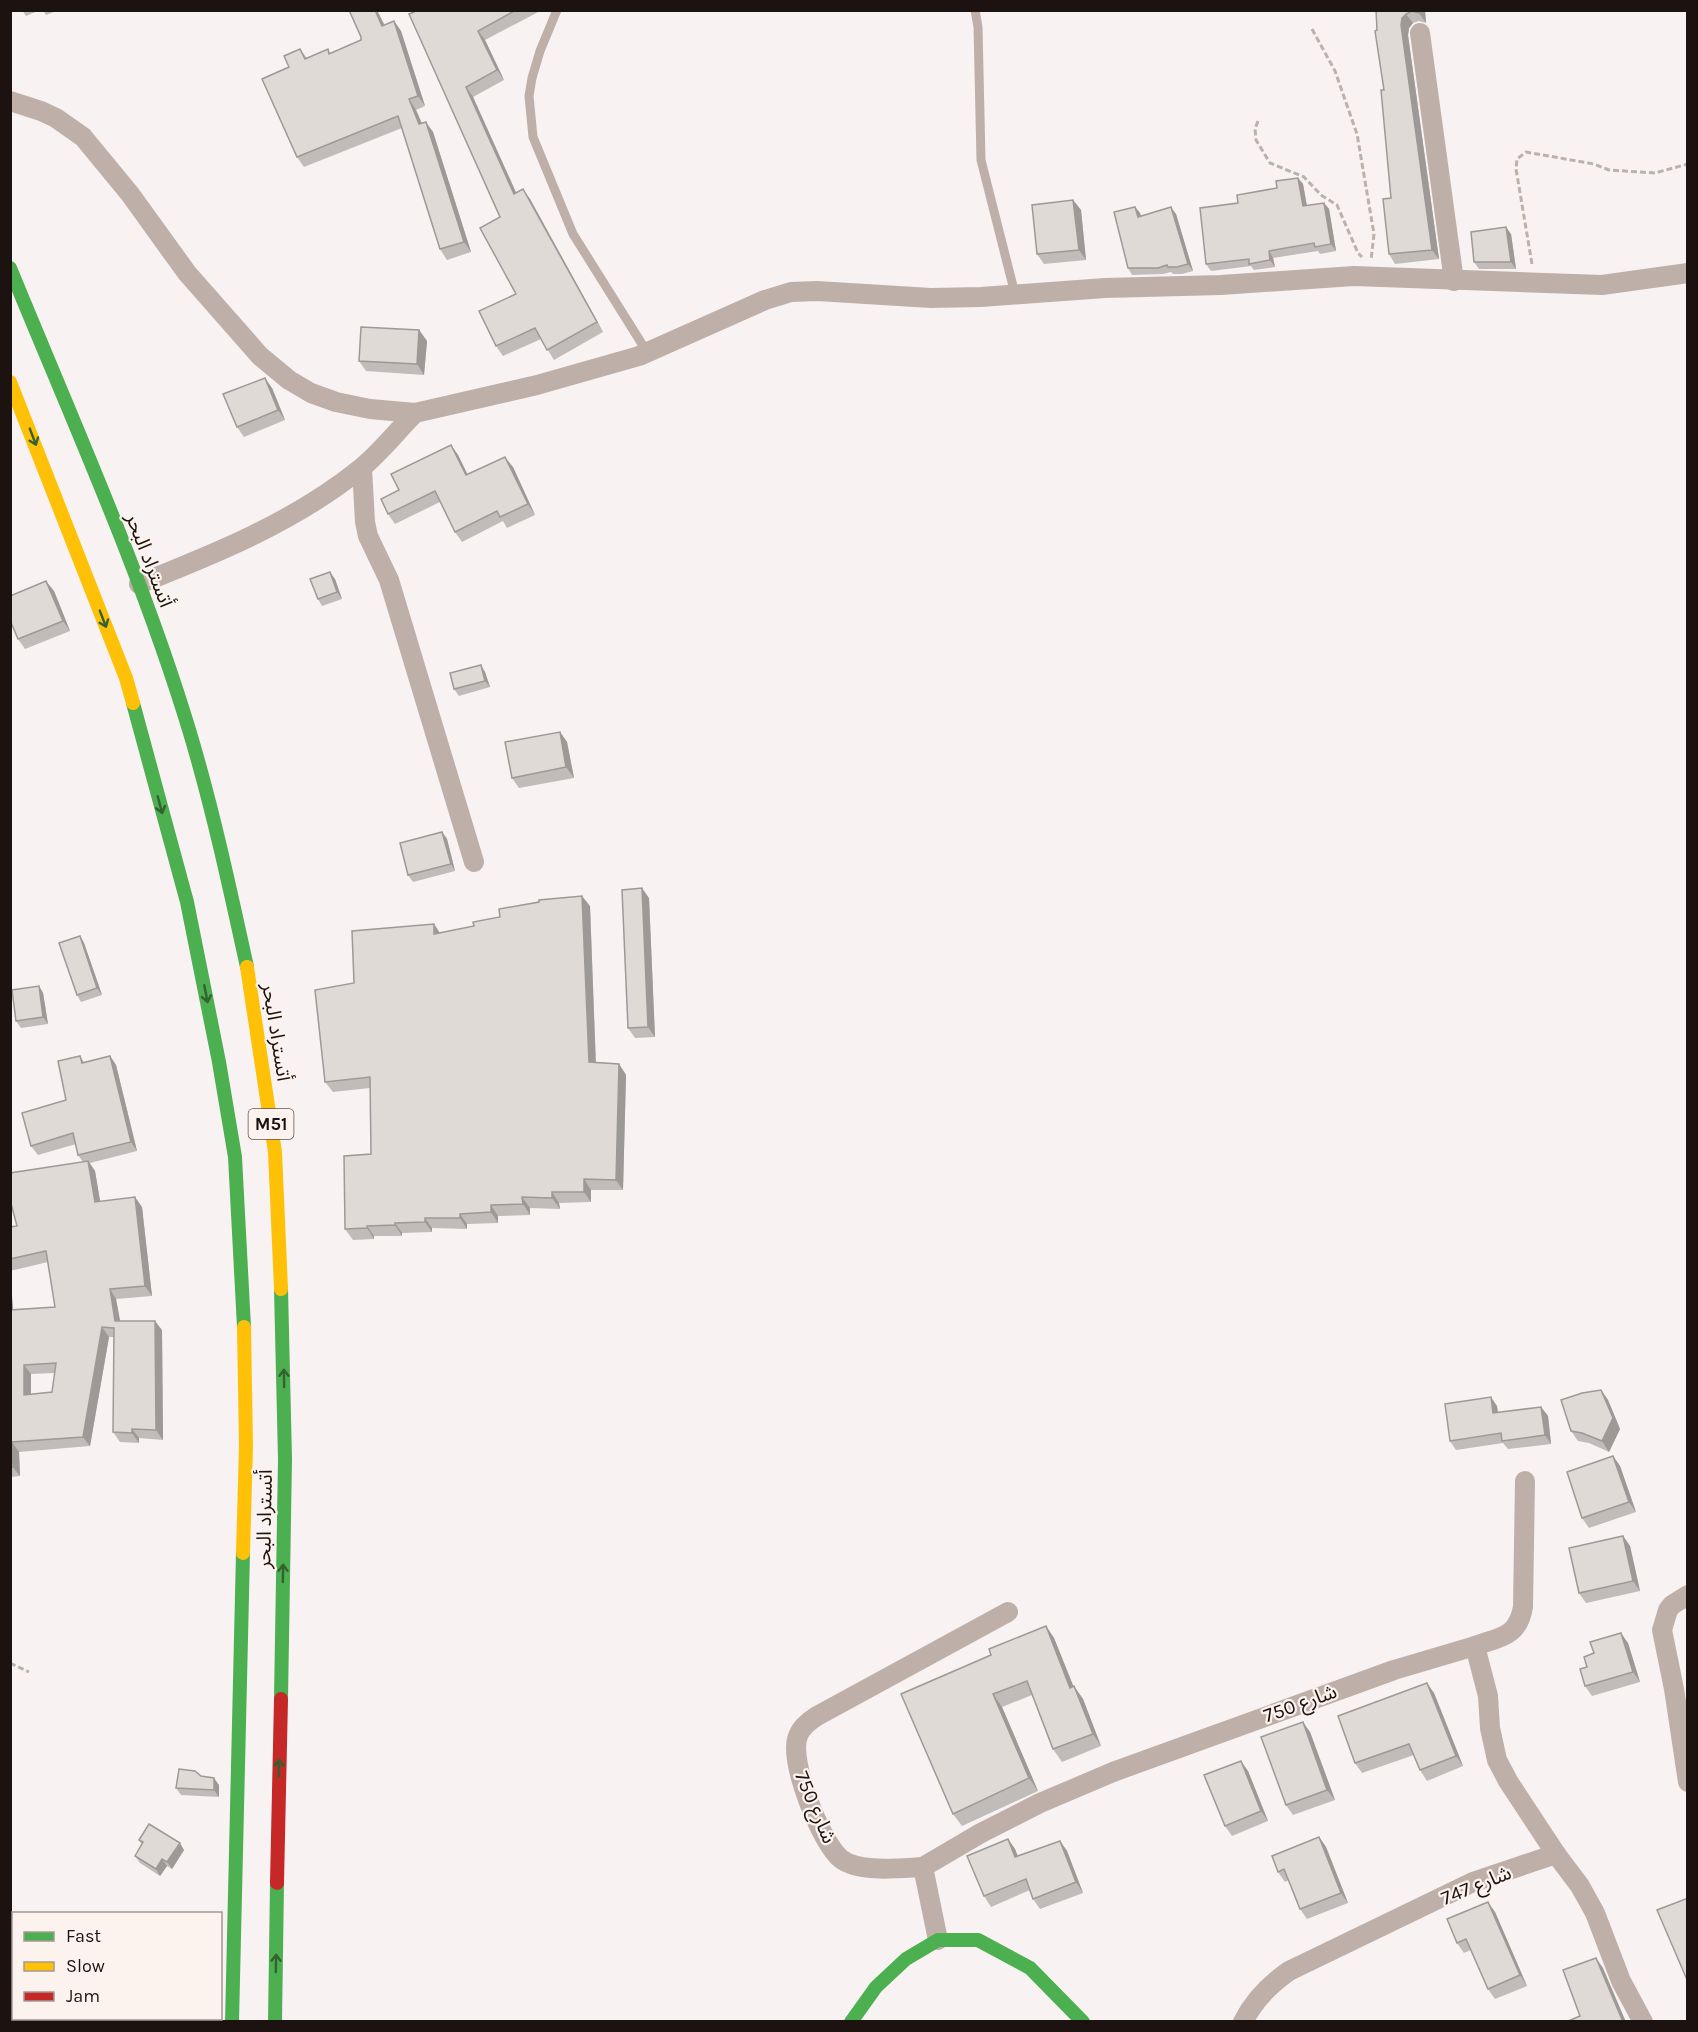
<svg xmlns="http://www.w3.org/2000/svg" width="1698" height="2032" viewBox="0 0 1698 2032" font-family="Karla,'Noto Sans Arabic',sans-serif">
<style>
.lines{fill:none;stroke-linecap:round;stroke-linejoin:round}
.path{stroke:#bcb1ac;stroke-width:3;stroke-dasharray:6 3;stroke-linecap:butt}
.lane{stroke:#bfafa9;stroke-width:9}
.street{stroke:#bfafa9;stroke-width:20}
.fast{stroke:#4caf50;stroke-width:14}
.slow{stroke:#ffc107;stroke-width:14}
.jam{stroke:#c62828;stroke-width:14}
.wall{fill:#c1bbb9;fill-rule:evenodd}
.shaded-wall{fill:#9d9996}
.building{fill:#e0dad7;stroke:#9d9996;stroke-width:1.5;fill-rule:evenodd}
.oneway{stroke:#346130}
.labels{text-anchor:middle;stroke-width:4.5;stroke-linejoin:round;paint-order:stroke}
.shield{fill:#fcf2ee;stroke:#5f5653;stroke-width:1.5}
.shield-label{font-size:18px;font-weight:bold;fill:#1c1310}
.street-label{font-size:20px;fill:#1c1310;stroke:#fcf2ee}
</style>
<rect width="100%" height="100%" fill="#f8f3f2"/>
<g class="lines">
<g class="path">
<path d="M1312,29L1335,71L1357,134L1374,234L1371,260"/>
<path d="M1258,121L1255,129L1256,140L1270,163L1304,177L1321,195L1337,205L1358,253L1362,257"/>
<path d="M1532,264L1516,169L1517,159L1526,152L1594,164L1609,170L1655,173L1688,164"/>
<path d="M10,1663L29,1672"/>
</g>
<g class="lane">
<path d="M557,10L540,51L532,78L529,96L533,137L573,234L647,352"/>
<path d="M975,10L978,27L981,160L1015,294"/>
</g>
<g class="street">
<path d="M1420,33L1454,281"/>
<path d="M10,101L41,111L56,118L83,137L130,194L187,273L260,356L289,380L311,393L336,402L370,409L415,413L537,385L639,356L765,300L791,292L817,291L931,298L981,297L1105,288L1221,285L1354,276L1602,285L1688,273"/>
<path d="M362,468L365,522L368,536L389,580L474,862"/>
<path d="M139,584C217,553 294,522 360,469C380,453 397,431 415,413"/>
<path d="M1688,1595L1672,1605L1668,1610L1662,1630L1674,1689L1688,1782"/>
<path d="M1475,1646C1500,1637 1518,1637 1523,1607L1525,1481"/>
<path d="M923,1867C900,1868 860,1873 841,1859C821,1843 788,1760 798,1736C801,1727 809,1721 817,1716L1008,1612"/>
<path d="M938,1940L923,1867L981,1833L1040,1803L1113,1772L1394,1670L1475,1646L1488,1696L1490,1728L1497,1760L1508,1781L1556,1854"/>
<path d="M1243,2022C1254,2000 1269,1985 1289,1971L1473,1882L1556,1854L1580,1886L1595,1913L1621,1981L1643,2022"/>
</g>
<g class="fast">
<path d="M10,268C73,422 142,574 190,733C213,810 230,889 247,967"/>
<path d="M133,703L187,902L219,1062L235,1157L244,1327"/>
<path d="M281,1699L285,1459L281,1289"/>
<path d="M232,2022L243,1553"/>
<path d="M275,2022L277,1883"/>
<path d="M851,2022L876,1987L906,1959L938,1940H978L1030,1968L1083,2022"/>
</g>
<g class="slow">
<path d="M10,382L126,678L133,703"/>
<path d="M247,967L275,1152L281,1289"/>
<path d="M243,1553L246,1446L244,1327"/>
</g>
<path class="jam" d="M277,1883L281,1699"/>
</g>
<g class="wall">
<path d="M22,10H40L26,16Z"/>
<path d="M43,10H59L46,15Z"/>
<path d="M413,10H542L485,40L504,80L473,97L516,192L530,199L603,332L554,360L541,339L503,356L496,346L516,294L500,217Z"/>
<path d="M1376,10H1425L1426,23L1419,21L1413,23L1409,28L1408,35L1439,259L1395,264L1389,254L1391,198L1384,90L1377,30Z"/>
<path d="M394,21L401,31L425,106L416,110L422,123L433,132L471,252L447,260L440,249L402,128L304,167L297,157L289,67L300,49L307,58L328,49L330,53L361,40L384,25Z"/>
<path d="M1298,178L1303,184L1307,206L1324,203L1329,209L1336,251L1320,254L1318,251L1273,258L1275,267L1254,270L1251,266L1211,271L1206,264L1238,203L1277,188Z"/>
<path d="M1073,200L1081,210L1086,260L1044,264L1037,254Z"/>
<path d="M1135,207L1140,213L1141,216L1176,214L1193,271L1182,274H1173L1171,272L1163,274L1132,275L1128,268Z"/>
<path d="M1511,234L1516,269H1479L1474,262Z"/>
<path d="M419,330L427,341L424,375L366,371L359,361Z"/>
<path d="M272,388L285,420L244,437L237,427Z"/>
<path d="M451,445L458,455L468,475L513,467L535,515L507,528L503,521L462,542L455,532L440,502L395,524L388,514L399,490Z"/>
<path d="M335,579L342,599L322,606L318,599Z"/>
<path d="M54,591L70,631L25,649L18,639Z"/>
<path d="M485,672L490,687L459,696L454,689Z"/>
<path d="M560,732L567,742L574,778L519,788L512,778Z"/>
<path d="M442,832L447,839L455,871L413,882L408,875Z"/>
<path d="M649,898L655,1037L635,1038L628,1028Z"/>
<path d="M590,906L596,1062L619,1064L626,1075L623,1190H591V1202L559,1203L560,1209L530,1208V1215L498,1216V1223L467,1224V1229L432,1228V1232L402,1233V1236H374V1239L353,1240L345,1229L371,1154L370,1088L333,1092L325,1082L354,983L434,924L440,933Z"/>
<path d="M80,936L84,943L102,995L81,1002L77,995Z"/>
<path d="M39,986L43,993L48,1024L21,1028L16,1021Z"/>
<path d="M80,1056L84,1062L110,1056L116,1065L137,1151L90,1163L95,1171L100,1202L142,1207L152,1296L116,1299L120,1321L162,1330L163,1440L139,1438V1443L120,1442L113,1432L114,1337H109L90,1446L19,1452L20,1476L10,1477V1272L13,1310L55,1307L48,1262L10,1271V1227L17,1226L83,1162L78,1155L76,1144L38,1155L31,1146L66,1100ZM55,1373L52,1392L31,1394V1374Z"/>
<path d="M1601,1390L1608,1400L1620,1429L1609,1452L1589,1443L1578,1441L1571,1431Z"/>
<path d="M1497,1406L1498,1413L1541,1407L1548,1416L1551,1444L1508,1449L1503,1443L1456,1450L1450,1441Z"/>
<path d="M1613,1456L1620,1466L1636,1512L1589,1528L1582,1518Z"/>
<path d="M1623,1536L1630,1546L1640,1591L1586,1603L1579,1593Z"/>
<path d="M1046,1626L1054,1638L1073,1686L1083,1699L1101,1746L1062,1762L1053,1749L1032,1695L1002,1707L1038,1791L962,1826L953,1814L991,1655Z"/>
<path d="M1628,1643L1640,1682L1592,1696L1585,1686L1587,1667Z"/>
<path d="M1434,1693L1463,1766L1427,1781L1420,1770L1414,1755L1362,1773L1355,1763Z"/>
<path d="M1310,1732L1335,1800L1293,1815L1286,1805Z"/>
<path d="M1248,1771L1268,1821L1232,1836L1225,1826Z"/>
<path d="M201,1776L219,1785V1797L181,1795L176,1788Z"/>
<path d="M1319,1837L1326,1847L1348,1903L1307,1919L1300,1909L1289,1880L1285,1882L1278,1872Z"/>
<path d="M1008,1839L1015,1849L1018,1856L1060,1841L1067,1851L1083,1893L1040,1909L1033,1899L1030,1890L991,1907L984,1896Z"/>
<path d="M139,1840L184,1850L172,1869L167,1866L160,1876L140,1863L135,1856L142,1845Z"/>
<path d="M1495,1912L1527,1986L1495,1999L1488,1989L1471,1950L1464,1953L1457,1943Z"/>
</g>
<g class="shaded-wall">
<path d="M375,10H377L390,36L382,26Z"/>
<path d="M1419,10H1425L1426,23L1419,13Z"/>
<path d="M1406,14L1413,23L1409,28L1408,35L1439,259L1432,250L1401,25L1402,18Z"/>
<path d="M394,21L401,31L425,106L418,96Z"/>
<path d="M478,31L485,40L504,80L497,70Z"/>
<path d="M466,87L473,97L521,204L514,194Z"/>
<path d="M409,99L416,110L426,134L419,124Z"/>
<path d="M426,122L433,132L471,252L464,242Z"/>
<path d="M1298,178L1303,184L1308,213L1303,206Z"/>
<path d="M523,189L530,199L603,332L597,322Z"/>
<path d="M1073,200L1081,210L1086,260L1079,250Z"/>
<path d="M1324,203L1329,209L1336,251L1331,244Z"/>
<path d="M1135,207L1140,213L1143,224L1138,217Z"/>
<path d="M1171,207L1176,214L1193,271L1188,264Z"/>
<path d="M1506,227L1511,234L1516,269L1511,262Z"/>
<path d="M1269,251L1273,258L1275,267L1270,260Z"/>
<path d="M419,330L427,341L424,375L417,364Z"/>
<path d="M265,378L272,388L285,420L278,410Z"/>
<path d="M451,445L458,455L473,486L466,475Z"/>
<path d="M505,457L513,467L535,515L528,504Z"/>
<path d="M330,572L335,579L342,599L337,592Z"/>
<path d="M46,581L54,591L70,631L63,621Z"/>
<path d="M481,665L485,672L490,687L485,681Z"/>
<path d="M560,732L567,742L574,778L566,767Z"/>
<path d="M442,832L447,839L455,871L451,864Z"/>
<path d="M642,888L649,898L655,1037L648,1027Z"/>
<path d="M582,896L590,906L596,1072L589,1062Z"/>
<path d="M434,924L441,935L434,934Z"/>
<path d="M80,936L84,943L102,995L97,988Z"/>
<path d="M39,986L43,993L48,1024L43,1017Z"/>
<path d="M110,1056L116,1065L137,1151L131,1142Z"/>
<path d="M619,1064L626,1075L623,1190L616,1180Z"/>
<path d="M88,1161L95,1171L102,1212L95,1202Z"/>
<path d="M584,1179L591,1190V1202L584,1192Z"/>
<path d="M552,1192L559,1203L560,1209L552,1198Z"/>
<path d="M135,1197L142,1207L152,1296L145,1286Z"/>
<path d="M522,1197L530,1208V1215L523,1204Z"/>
<path d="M491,1205L498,1216V1223L491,1212Z"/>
<path d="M460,1214L467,1224V1229L460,1218Z"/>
<path d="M425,1218L432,1228V1232L425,1222Z"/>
<path d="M395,1223L402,1233V1236L395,1225Z"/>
<path d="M367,1226L374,1236V1239L367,1228Z"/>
<path d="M10,1272L14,1320L10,1315Z"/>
<path d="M110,1289L116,1299L122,1331L115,1321Z"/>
<path d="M155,1321L162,1330L163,1440L156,1430Z"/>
<path d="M102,1327L109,1337L90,1446L83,1437Z"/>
<path d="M24,1365L31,1374V1405L24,1395Z"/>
<path d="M1601,1390L1608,1400L1620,1429L1609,1452L1602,1441Z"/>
<path d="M1491,1397L1497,1406L1499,1422L1493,1413Z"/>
<path d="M1541,1407L1548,1416L1551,1444L1545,1435Z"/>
<path d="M132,1429L139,1438V1443L132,1433Z"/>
<path d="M12,1442L19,1452L20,1476L13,1467Z"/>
<path d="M1613,1456L1620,1466L1636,1512L1629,1502Z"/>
<path d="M1623,1536L1630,1546L1640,1591L1633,1581Z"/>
<path d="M1046,1626L1054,1638L1079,1700L1070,1688Z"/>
<path d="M1621,1633L1628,1643L1640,1682L1633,1672Z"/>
<path d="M1427,1683L1434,1693L1463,1766L1456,1756Z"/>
<path d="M1074,1686L1083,1699L1101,1746L1093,1734Z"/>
<path d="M993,1694L1002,1707L1038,1791L1029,1778Z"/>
<path d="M1303,1722L1310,1732L1335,1800L1327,1790Z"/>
<path d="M1241,1761L1248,1771L1268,1821L1261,1811Z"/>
<path d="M214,1778L219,1785V1797L214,1790Z"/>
<path d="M1319,1837L1326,1847L1348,1903L1341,1893Z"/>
<path d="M1008,1839L1015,1849L1022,1868L1015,1857Z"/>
<path d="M1060,1841L1067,1851L1083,1893L1076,1882Z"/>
<path d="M180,1843L184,1850L172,1869L167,1862Z"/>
<path d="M162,1859L167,1866L160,1876L156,1869Z"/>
<path d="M1488,1902L1495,1912L1527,1986L1520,1975Z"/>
<path d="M1596,1958L1603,1968L1626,2022H1623Z"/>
</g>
<g class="building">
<path d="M349,10H375L382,26L394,21L418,96L409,99L419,124L426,122L464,242L440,249L398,116L297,157L262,79L289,67L284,56L300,49L305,59L328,49L329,54L361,40V37Z"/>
<path d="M413,10H516L478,31L497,70L466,87L514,194L523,189L597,322L547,350L535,328L496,346L479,311L516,294L480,228L500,217L409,14L414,12Z"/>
<path d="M1376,10H1419V13L1412,11L1406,14L1402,18L1401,25L1432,250L1389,254L1383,199L1391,198L1381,90H1384L1375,31L1377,30Z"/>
<path d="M1298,178L1303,206L1324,203L1331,244L1315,247L1314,243L1269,251L1270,260L1249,264V259L1206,264L1200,208L1238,203L1237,195L1277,188L1276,181Z"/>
<path d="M1073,200L1079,250L1037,254L1032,205Z"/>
<path d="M1135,207L1138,217L1171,207L1188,264L1177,267H1168L1167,265L1158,268H1128L1114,212Z"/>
<path d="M1506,227L1511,262H1474L1471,232Z"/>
<path d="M361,327L419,330L417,364L359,361Z"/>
<path d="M265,378L278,410L237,427L223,394Z"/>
<path d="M451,445L466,475L505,457L528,504L500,517L497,511L455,532L435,491L388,514L381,499L399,490L391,474Z"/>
<path d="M330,572L337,592L318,599L310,579Z"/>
<path d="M46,581L63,621L18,639L10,620V596Z"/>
<path d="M481,665L485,681L454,689L450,673Z"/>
<path d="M560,732L566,767L512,778L505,742Z"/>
<path d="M442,832L451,864L408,875L400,843Z"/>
<path d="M642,888L648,1027L628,1028L622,890Z"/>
<path d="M582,896L589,1062L619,1064L616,1180L584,1179V1192H552V1198L522,1197L523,1204L491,1205V1212L460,1214V1218H425V1222L395,1223V1225L367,1226V1228L345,1229L344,1156L371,1154L370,1077L325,1082L315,990L354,983L352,931L434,924V934L474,926L473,922L500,917L499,909L539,902V900Z"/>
<path d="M80,936L97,988L77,995L59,943Z"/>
<path d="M39,986L43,1017L16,1021L12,990Z"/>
<path d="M80,1056L82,1063L110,1056L131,1142L78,1155L73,1133L31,1146L22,1113L66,1100L58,1061Z"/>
<path d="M88,1161L95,1202L135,1197L145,1286L110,1289L115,1321H155L156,1430L132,1429V1433L113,1432L114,1328L102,1327L83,1437L12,1442L13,1467H10V1310L55,1307L46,1251L10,1259V1227L17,1226L10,1200V1173ZM56,1363L52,1392L24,1395V1365Z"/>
<path d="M1601,1390L1613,1418L1602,1441L1582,1433L1571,1431L1561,1400L1582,1393Z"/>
<path d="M1491,1397L1493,1413L1541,1407L1545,1435L1502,1441L1501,1433L1450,1441L1445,1404Z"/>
<path d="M1613,1456L1629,1502L1582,1518L1567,1472Z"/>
<path d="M1623,1536L1633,1581L1579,1593L1569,1548Z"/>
<path d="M1046,1626L1070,1688L1074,1686L1093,1734L1053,1749L1027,1681L993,1694L1029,1778L953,1814L901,1694L991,1655L989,1649Z"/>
<path d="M1621,1633L1633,1672L1585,1686L1580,1669L1587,1667L1584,1657L1594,1653L1590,1642Z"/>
<path d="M1427,1683L1456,1756L1420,1770L1409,1744L1355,1763L1338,1716Z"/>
<path d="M1303,1722L1327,1790L1286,1805L1261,1737Z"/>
<path d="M1241,1761L1261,1811L1225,1826L1204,1775Z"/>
<path d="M179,1769L195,1771L201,1776L214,1778V1790L176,1788Z"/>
<path d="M149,1824L180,1843L167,1862L162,1859L156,1869L135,1856L143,1842L139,1840Z"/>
<path d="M1319,1837L1341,1893L1300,1909L1284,1869L1278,1872L1272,1856Z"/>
<path d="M1008,1839L1015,1857L1060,1841L1076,1882L1033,1899L1026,1879L984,1896L967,1856Z"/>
<path d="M1688,1898V1982L1657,1910Z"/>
<path d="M1488,1902L1520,1975L1488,1989L1466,1939L1457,1943L1447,1919Z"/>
<path d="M1596,1958L1623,2022H1566L1580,2016L1563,1970Z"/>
</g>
<defs><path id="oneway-shaft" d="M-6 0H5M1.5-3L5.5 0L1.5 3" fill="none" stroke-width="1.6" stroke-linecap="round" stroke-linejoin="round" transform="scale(1.5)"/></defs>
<g class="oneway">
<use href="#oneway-shaft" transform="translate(33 437) rotate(69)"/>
<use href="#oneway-shaft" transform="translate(103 619) rotate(69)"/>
<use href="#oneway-shaft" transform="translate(160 805) rotate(75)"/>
<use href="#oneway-shaft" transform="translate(206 994) rotate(79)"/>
<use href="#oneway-shaft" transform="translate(284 1378) rotate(-91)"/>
<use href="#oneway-shaft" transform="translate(283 1573) rotate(-89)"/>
<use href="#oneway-shaft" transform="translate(279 1768) rotate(-89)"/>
<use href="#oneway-shaft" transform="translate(276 1963) rotate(-89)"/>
</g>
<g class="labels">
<rect class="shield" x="248.5" y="1109" width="45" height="30" rx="4.5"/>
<g class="shield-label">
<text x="271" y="1130">M51</text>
</g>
<g class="street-label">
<text transform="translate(150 560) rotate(69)" y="7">أتستراد البحر</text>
<text transform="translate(277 1032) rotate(81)" y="7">أتستراد البحر</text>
<text transform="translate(264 1519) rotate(-89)" y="7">أتستراد البحر</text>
<text transform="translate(1300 1703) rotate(-20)" y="7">شارع 750</text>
<text transform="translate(816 1807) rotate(67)" y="7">شارع 750</text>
<text transform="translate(1476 1885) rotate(-22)" y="7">شارع 747</text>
</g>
</g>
<rect width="1698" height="2032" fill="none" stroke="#1c1310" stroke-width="24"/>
<rect x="12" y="1912" width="210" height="108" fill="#fcf2ee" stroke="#a29995" stroke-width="1.5"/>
<rect x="24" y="1932" width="30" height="9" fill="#4caf50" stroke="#a29995" stroke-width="1.5"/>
<text x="66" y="1942" font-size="18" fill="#1c1310">Fast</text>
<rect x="24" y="1962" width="30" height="9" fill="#ffc107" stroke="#a29995" stroke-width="1.5"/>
<text x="66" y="1972" font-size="18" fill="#1c1310">Slow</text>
<rect x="24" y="1992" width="30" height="9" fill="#c62828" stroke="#a29995" stroke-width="1.5"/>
<text x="66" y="2002" font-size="18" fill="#1c1310">Jam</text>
</svg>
